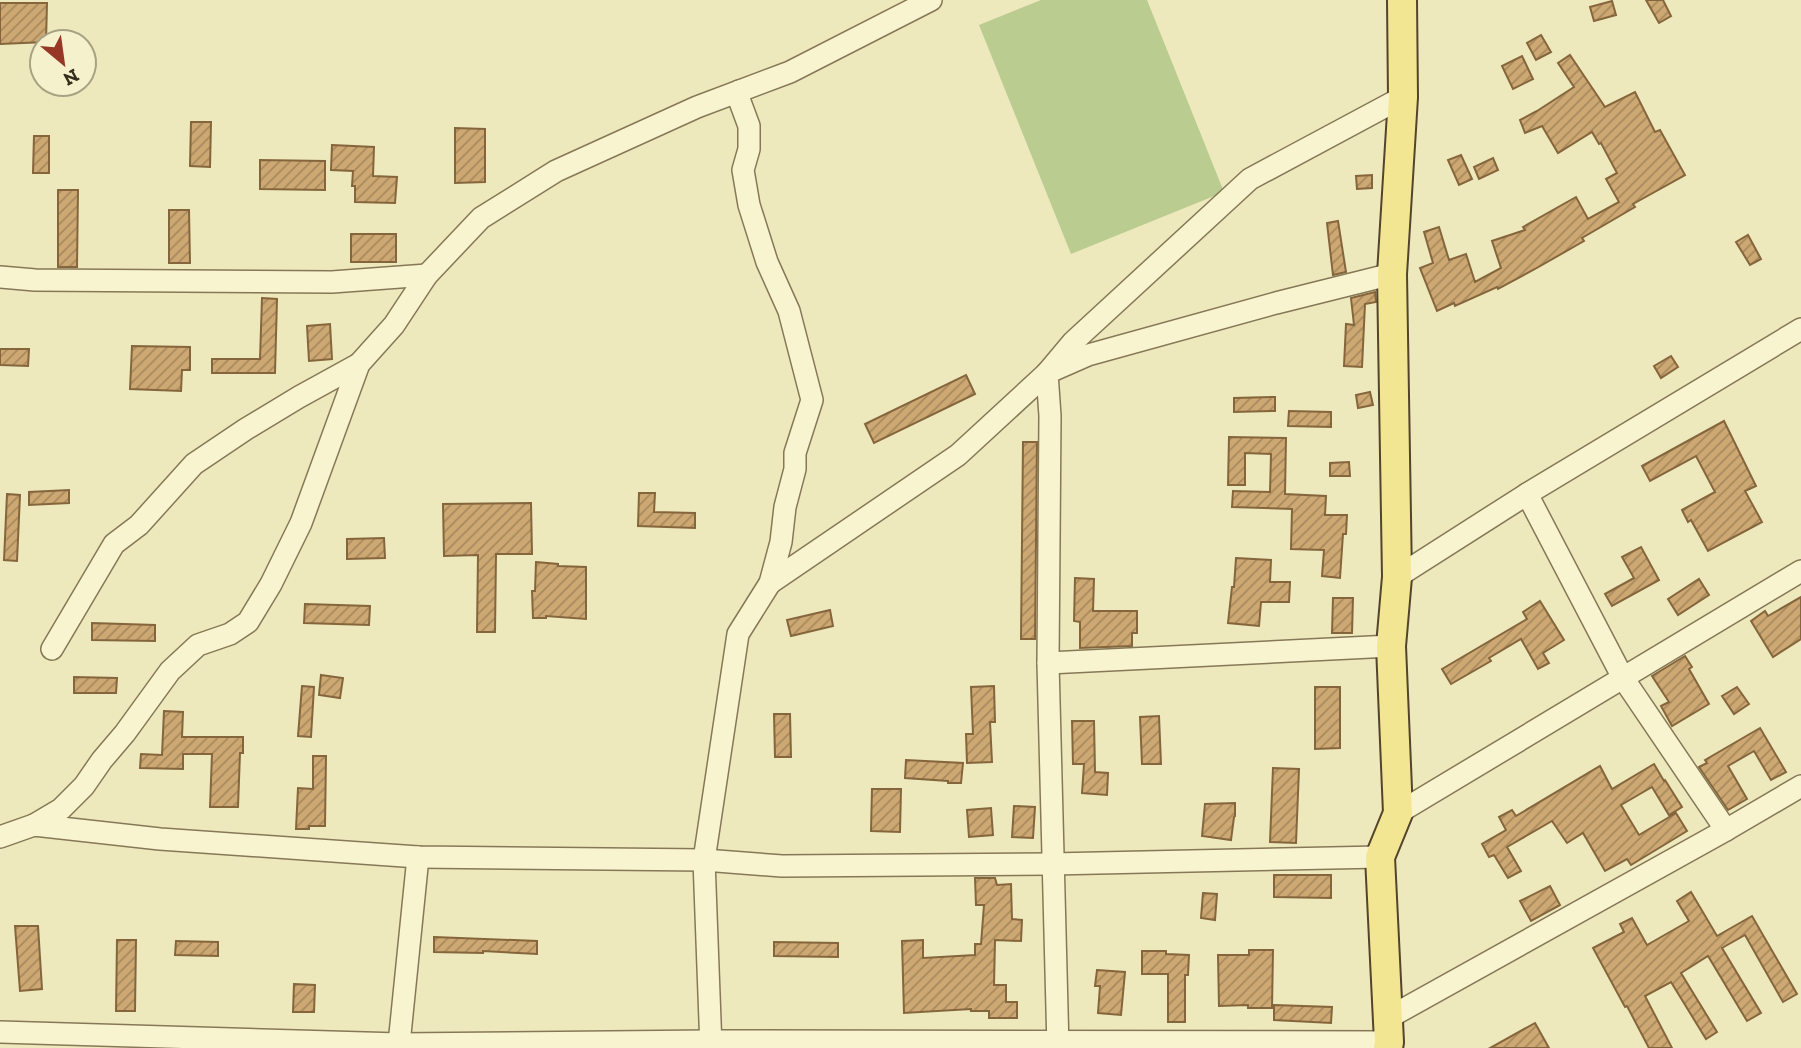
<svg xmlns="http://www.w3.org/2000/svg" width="1801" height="1048" viewBox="0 0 1801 1048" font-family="'Zilla Slab',serif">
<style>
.grass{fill:#bbcc91}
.building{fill:url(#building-hatch);stroke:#85663c;stroke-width:2}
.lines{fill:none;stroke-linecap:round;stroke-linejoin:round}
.minor-casing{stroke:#867856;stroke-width:24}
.major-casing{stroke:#53452b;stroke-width:32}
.minor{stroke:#f9f4d0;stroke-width:21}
.major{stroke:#f3e693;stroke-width:28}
</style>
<defs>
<pattern id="building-hatch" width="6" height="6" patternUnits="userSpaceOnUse" patternTransform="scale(1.75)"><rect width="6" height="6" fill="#cda872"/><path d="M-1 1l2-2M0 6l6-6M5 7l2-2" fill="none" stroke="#a7895d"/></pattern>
</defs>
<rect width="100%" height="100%" fill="#eee8bd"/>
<path class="grass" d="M1041,0H1147L1224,192L1071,254L979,25Z"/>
<g class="building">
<path d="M1646,0H1663L1671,16L1659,23Z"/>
<path d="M1612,1L1616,15L1594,21L1590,7Z"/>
<path d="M0,3H47L46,42L0,44Z"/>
<path d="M1541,35L1551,52L1536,60L1527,43Z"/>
<path d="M1570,55L1605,107L1635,92L1655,132L1660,130L1685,175L1633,204L1635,207L1582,238L1584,241L1535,269L1498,289L1497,287L1455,306L1454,303L1437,311L1420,268L1433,263L1424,232L1439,227L1449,260L1466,254L1475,282L1501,268L1492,241L1525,230L1523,227L1576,197L1588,219L1619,202L1606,179L1617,173L1601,143L1599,144L1592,132L1558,153L1542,126L1525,133L1520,120L1537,111L1574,87L1558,63Z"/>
<path d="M1522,56L1533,79L1513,89L1502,66Z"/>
<path d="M191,122H211L210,167L190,166Z"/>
<path d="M455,128L485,129V182L455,183Z"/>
<path d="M34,136H49V173H33Z"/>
<path d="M332,145L374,147L373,176L397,177L395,203L355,202V186H352L353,171L331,170Z"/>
<path d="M1461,155L1472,179L1459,185L1448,160Z"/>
<path d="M1493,158L1498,170L1479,179L1474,167Z"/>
<path d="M260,160L325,161V190L260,189Z"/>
<path d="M1372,175V188L1357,189L1356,176Z"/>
<path d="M58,190H78L77,267H58Z"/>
<path d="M169,210H189L190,263H169Z"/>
<path d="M1338,221L1346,272L1333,275L1327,223Z"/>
<rect x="351" y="234" width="45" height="28"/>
<path d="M1748,235L1761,259L1750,265L1736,242Z"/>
<path d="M1375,292L1376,302L1365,304L1362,367L1344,366L1346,324L1354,325L1351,298Z"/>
<path d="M262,298L277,299L275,373H212V359H260Z"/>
<path d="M330,324L332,359L309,361L307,326Z"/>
<path d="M132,346L190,347V370H182L181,391L130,389Z"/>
<path d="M0,349H29L28,366L0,365Z"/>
<path d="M1671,356L1678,367L1661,378L1654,366Z"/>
<path d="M966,375L975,394L874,443L865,424Z"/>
<path d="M1370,392L1373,405L1358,408L1356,395Z"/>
<path d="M1275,397V411L1234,412V398Z"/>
<path d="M1289,411L1331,412V427L1288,426Z"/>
<path d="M1724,421L1756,486L1745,491L1762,522L1708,551L1691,520L1688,522L1682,510L1715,492L1696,456L1650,481L1642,466Z"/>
<path d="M1229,437L1286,438L1285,494L1326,496L1325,515H1347L1346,534H1343L1340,578L1322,576L1324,550L1291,549L1292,509L1232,507L1233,491L1270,492L1271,454L1245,453V485H1228Z"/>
<path d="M1023,442H1037L1035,639H1021Z"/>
<path d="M1349,462L1350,476H1330V463Z"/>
<path d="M69,490V503L29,505V492Z"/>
<path d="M639,493H655L654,512L695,513V528L638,526Z"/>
<path d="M7,494L20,495L17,561L4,560Z"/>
<path d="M531,503L532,554H496L495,632H477L478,555L444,556L443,504Z"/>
<path d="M384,538L385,558L347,559V539Z"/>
<path d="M1641,547L1659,580L1612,606L1605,594L1634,578L1622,557Z"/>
<path d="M1236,558L1271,560L1270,582H1290L1289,602H1261L1259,626L1228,623L1232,587H1234Z"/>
<path d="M536,562L558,564V566L586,567V619L546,616V618H533L532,591H535Z"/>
<path d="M1075,578L1094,579L1093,611H1137V633H1132V646L1080,648V622L1074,621Z"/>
<path d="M1699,579L1709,595L1678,615L1668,599Z"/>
<path d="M1801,597V639L1773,657L1751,621L1765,611L1768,616Z"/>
<path d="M1333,598H1353L1352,633H1332Z"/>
<path d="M1540,601L1564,640L1543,653L1549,663L1538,669L1521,639L1489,658L1491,661L1451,684L1442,669L1527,619L1523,612Z"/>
<path d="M305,604L370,606L369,625L304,623Z"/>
<path d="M830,610L833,626L791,636L787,620Z"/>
<path d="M92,623L155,625V641L92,640Z"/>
<path d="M1685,656L1692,667L1689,669L1709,704L1672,726L1661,706L1669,702L1652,676Z"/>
<path d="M321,675L343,678L340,698L319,695Z"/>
<path d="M74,677L117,678L116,693H74Z"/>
<path d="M302,686L314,687L311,737L298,736Z"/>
<path d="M994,686L995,722H990L992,762L967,763L966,734H973L971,687Z"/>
<path d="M1315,687H1340V748L1315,749Z"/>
<path d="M1737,687L1749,704L1734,714L1722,696Z"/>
<path d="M164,711L183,712L182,737H243V753H240L238,807H210L212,754H183V769L140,768L141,754L162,755Z"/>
<path d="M774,714H790L791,757H775Z"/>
<path d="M1159,716L1161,764H1142L1140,717Z"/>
<path d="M1072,721H1094L1095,772L1108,773L1107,795L1082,793L1084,764H1073Z"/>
<path d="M1760,728L1786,772L1771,780L1754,751L1728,766L1747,799L1728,810L1699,767L1707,763L1705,760Z"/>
<path d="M313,756H326L325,826H309V829H296L298,788L313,789Z"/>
<path d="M906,760L963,763L961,783H948V781L905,778Z"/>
<path d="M1654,764L1664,781L1665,780L1682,807L1669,815L1652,787L1621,805L1639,835L1676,813L1687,831L1631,865L1627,859L1605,871L1583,833L1567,843L1552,821L1507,847L1521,871L1508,878L1494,855L1489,857L1482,844L1506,830L1499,817L1512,810L1516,816L1600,766L1612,789Z"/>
<path d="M1273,768L1299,769L1296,843L1270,842Z"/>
<path d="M872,789H901L900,832L871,831Z"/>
<path d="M1235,803V816L1234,817L1231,840L1202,836L1205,804Z"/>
<path d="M1014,806L1035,807L1033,838L1012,837Z"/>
<path d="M991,808L993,835L969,837L967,810Z"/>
<path d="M1274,875H1331V898L1274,897Z"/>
<path d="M975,878H995L997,885L1011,884L1012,919L1022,920L1021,941L995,940L994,985H1006V1002H1017V1018H989V1011H971V1009L904,1013L902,941L923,940V958L975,955V944H981L984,905H976Z"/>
<path d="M1550,886L1560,905L1531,921L1520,901Z"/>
<path d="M1691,892L1717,936L1752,916L1797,994L1783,1002L1745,935L1722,948L1761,1013L1747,1021L1708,956L1681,973L1717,1032L1706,1039L1671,982L1645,996L1672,1048H1649L1627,1006L1625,1007L1593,948L1624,932L1620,924L1632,918L1647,945L1689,921L1677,901Z"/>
<path d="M1203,893L1217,894L1215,920L1201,918Z"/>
<path d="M15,926H38L42,989L20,991Z"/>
<path d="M434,937L537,941V954L483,951V953L434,952Z"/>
<path d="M117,940H136L135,1011H116Z"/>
<path d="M176,941L218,942V956L175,955Z"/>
<path d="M774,942L838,943V957L774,956Z"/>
<path d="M1249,950H1273L1272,1008H1248V1005L1219,1006L1218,955H1249Z"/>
<path d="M1142,951H1166V954L1189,955L1188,975H1185V1022H1168V974H1142Z"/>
<path d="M1097,970L1125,972L1121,1015L1098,1013L1100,986H1095Z"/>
<path d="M294,984L315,985L314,1012H293Z"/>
<path d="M1274,1005L1332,1007L1331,1023L1274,1020Z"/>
<path d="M1535,1023L1549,1048H1490Z"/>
</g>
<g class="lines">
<defs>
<g id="minor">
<path d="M0,277L35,280L332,282L427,275"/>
<path d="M1527,494L1623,678L1726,830"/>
<path d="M1397,577L1527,494L1801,329"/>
<path d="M770,583L958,455L1047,373L1073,342L1250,179L1403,97"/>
<path d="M52,649L114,544L139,525L194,464L246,429L299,397L359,364L394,325L427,275L481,218L556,171L697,107L790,72L931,0"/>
<path d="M1048,663L1050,416L1047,373L1088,355L1276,303L1392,274"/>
<path d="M1398,813L1801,571"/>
<path d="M34,825L61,809L84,786L102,760L125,733L170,671L198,645L230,634L248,622L271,584L301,523L359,364"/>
<path d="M0,837L34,825L160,839L418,857L704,860L782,866L1052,864L1380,857"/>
<path d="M1388,1018L1726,830L1801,786"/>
<path d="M0,1032L399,1044L711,1041L1389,1042"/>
<path d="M399,1044L418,857"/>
<path d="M711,1048L704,860L738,634L770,583L781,542L785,507L795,469V453L812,400L789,311L767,262L749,205L743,170L749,149V126L739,99V91"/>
<path d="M1058,1048L1048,663L1391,646"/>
</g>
<path id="major" d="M1388,1048L1389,1042L1380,857L1398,813L1391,646L1397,577L1392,274L1403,97L1402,0"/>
</defs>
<use href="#minor" class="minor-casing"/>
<use href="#major" class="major-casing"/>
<use href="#minor" class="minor"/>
<use href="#major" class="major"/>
</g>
<g transform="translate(63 63) rotate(151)"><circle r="33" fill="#f5f1cc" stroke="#a8a285" stroke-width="2"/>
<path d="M0-5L12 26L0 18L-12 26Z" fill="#963825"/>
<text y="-10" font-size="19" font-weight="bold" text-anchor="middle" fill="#352c1b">N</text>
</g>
</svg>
